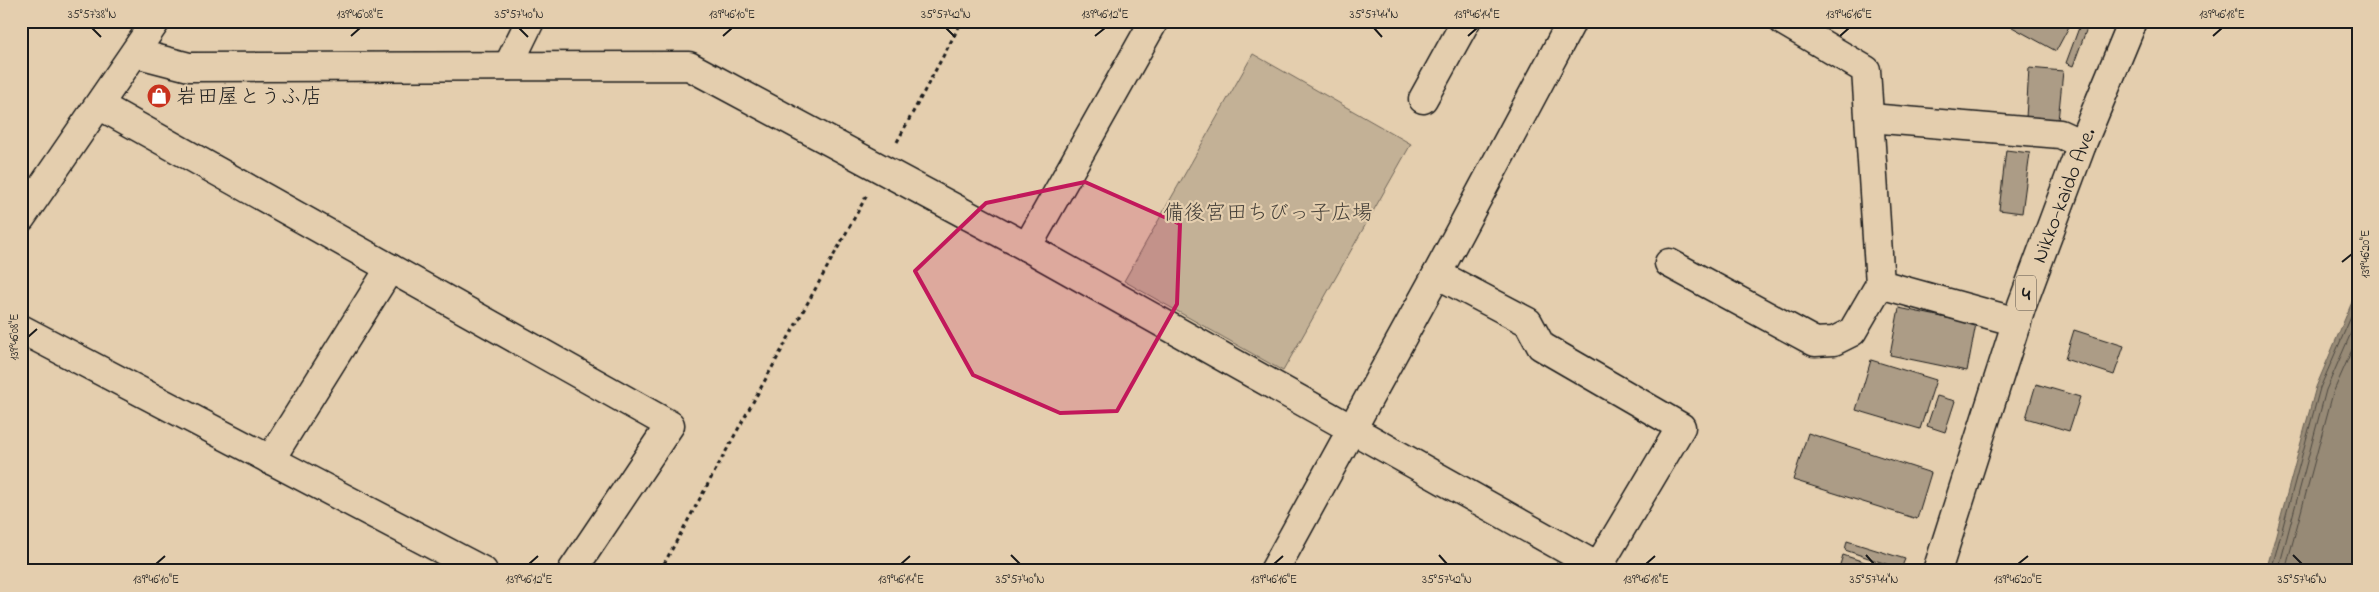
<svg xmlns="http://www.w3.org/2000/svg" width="2379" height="592" viewBox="0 0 2379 592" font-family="'Indie Flower','Klee One',sans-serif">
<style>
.green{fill:#c3b196;stroke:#706659}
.water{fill:#978a76;stroke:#665e52}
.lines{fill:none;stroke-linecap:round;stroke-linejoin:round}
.shore{stroke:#4d4840;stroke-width:1}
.building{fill:#ac9c86;stroke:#1c1c1c}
.minor-casing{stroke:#1c1c1c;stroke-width:31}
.highway-casing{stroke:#1c1c1c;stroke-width:31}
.path{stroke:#1c1c1c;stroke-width:3;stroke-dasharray:4 4;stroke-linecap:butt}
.minor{stroke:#e4ceae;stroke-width:28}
.highway{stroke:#e4ceae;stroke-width:28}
.marked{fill:#c2185b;fill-opacity:0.2;stroke:#c2185b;stroke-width:4;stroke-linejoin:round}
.ticks{fill:none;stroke:#1c1c1c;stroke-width:2}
.labels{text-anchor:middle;stroke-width:4.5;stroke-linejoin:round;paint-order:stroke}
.shield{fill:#e4ceae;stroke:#585148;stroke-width:1}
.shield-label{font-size:20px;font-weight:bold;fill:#1c1c1c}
.poi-label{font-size:21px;fill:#1c1c1c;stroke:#e4ceae;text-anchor:start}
.street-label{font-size:21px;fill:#1c1c1c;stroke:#e4ceae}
.park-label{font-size:21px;fill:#46413a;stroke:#e4ceae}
.neatline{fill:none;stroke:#1c1c1c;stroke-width:2}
.ticks-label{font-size:12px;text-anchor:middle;fill:#1c1c1c}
</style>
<rect width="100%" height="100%" fill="#e4ceae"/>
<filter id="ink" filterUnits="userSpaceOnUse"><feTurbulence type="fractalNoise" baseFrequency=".02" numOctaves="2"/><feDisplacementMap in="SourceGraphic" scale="10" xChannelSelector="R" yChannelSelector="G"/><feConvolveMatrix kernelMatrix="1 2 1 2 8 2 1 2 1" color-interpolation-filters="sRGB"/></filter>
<g filter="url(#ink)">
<path class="green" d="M1253,54L1411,144L1283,371L1124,281Z"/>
<path class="water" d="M2358,288V571H2266L2316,387Z"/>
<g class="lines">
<g class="shore">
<path d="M2271,571L2320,388L2358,301"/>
<path d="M2278,571L2326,390L2358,317"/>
<path d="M2285,571L2333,393L2358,336"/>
</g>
</g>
<g class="building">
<path d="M2001,21H2072L2056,51Z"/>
<path d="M2080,25L2087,28L2073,66L2066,63Z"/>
<path d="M2029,68L2063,71L2058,121L2026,118Z"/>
<path d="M2006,150L2030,153L2022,213L1999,210Z"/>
<path d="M1899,308L1976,324L1967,371L1890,355Z"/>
<path d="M2074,330L2124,346L2114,375L2065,359Z"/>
<path d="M1871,360L1936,380L1920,429L1856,410Z"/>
<path d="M2036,384L2080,397L2069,431L2026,418Z"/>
<path d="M1937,396L1955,401L1945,432L1927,426Z"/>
<path d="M1808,433L1931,473L1917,519L1793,480Z"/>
<path d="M1847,541L1905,559L1901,569L1845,550Z"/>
<path d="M1843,555L1892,571H1838Z"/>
</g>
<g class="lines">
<defs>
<g id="minor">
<path d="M1783,21L1866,70L1880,284L2017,322"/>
<path d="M135,53L189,67L689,66L1027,247L1605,571"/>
<path d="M508,66L530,21"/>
<path d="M1423,99L1466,21"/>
<path d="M99,105L670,425L572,571"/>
<path d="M1870,118L2060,134L2082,144"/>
<path d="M21,218L156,21"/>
<path d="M1027,247L1154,21"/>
<path d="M1669,263L1815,342L1834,341L1852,332L1880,284"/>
<path d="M1437,274L1528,322L1541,346L1681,427L1598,567"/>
<path d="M21,329L483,571"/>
<path d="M270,460L390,268"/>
<path d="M1274,571L1437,274L1572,21"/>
</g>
<path id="highway" d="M1937,571L2022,305L2082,144L2133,21"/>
</defs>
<use href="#minor" class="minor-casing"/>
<use href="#highway" class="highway-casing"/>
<g class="path">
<path d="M897,142L962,21"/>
<path d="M660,571L867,195"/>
</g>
<use href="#minor" class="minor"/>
<use href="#highway" class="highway"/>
</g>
</g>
<path class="marked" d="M1085,182L1180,224L1177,304L1117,411L1060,413L973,375L915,271L986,203Z"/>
<path class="ticks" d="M92,28L101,37M519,28L528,37M946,28L955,37M1374,28L1382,37M351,36L360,28M723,36L732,28M1095,36L1105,28M1468,36L1477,28M1840,36L1849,28M2213,36L2222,28M2342,262L2352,254M28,337L37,329M1011,555L1020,564M1439,555L1447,564M1866,555L1874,564M2293,555L2302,564M156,564L165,556M529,564L538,556M901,564L910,556M1274,564L1283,556M1646,564L1655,556M2018,564L2028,556"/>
<defs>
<symbol id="shop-disc" viewBox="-11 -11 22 22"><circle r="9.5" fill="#c8321e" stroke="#e4ceae"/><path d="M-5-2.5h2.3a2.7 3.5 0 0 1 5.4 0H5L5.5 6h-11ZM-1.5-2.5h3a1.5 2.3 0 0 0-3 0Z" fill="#fff"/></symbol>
</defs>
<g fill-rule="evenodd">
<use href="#shop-disc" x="145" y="82" width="28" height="28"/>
</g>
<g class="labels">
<rect class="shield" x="2016" y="275.5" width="20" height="35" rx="4"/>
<g class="shield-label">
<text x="2026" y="300">4</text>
</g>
<g class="poi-label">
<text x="176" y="103">岩田屋とうふ店</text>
</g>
<g class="street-label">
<text transform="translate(2063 195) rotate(-69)" y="7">Nikko-kaido Ave.</text>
</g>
<g class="park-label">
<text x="1268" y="219">備後宮田ちびっ子広場</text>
</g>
</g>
<rect width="2379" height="592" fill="none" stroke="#e4ceae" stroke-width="55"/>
<rect x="28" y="28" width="2324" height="536" class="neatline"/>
<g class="ticks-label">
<text x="92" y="18">35°57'38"N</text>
<text x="360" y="18">139°46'08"E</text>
<text x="519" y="18">35°57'40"N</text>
<text x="732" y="18">139°46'10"E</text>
<text x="946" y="18">35°57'42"N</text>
<text x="1105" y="18">139°46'12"E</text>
<text x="1374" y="18">35°57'44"N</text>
<text x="1477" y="18">139°46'14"E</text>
<text x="1849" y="18">139°46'16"E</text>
<text x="2222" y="18">139°46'18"E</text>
<text transform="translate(2365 254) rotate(-90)" y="4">139°46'20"E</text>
<text transform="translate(14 337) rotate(-90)" y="4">139°46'08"E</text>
<text x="156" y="583">139°46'10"E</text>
<text x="529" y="583">139°46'12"E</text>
<text x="901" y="583">139°46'14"E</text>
<text x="1020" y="583">35°57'40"N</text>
<text x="1274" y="583">139°46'16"E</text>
<text x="1447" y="583">35°57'42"N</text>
<text x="1646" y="583">139°46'18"E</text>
<text x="1874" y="583">35°57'44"N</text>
<text x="2018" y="583">139°46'20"E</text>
<text x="2302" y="583">35°57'46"N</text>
</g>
</svg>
